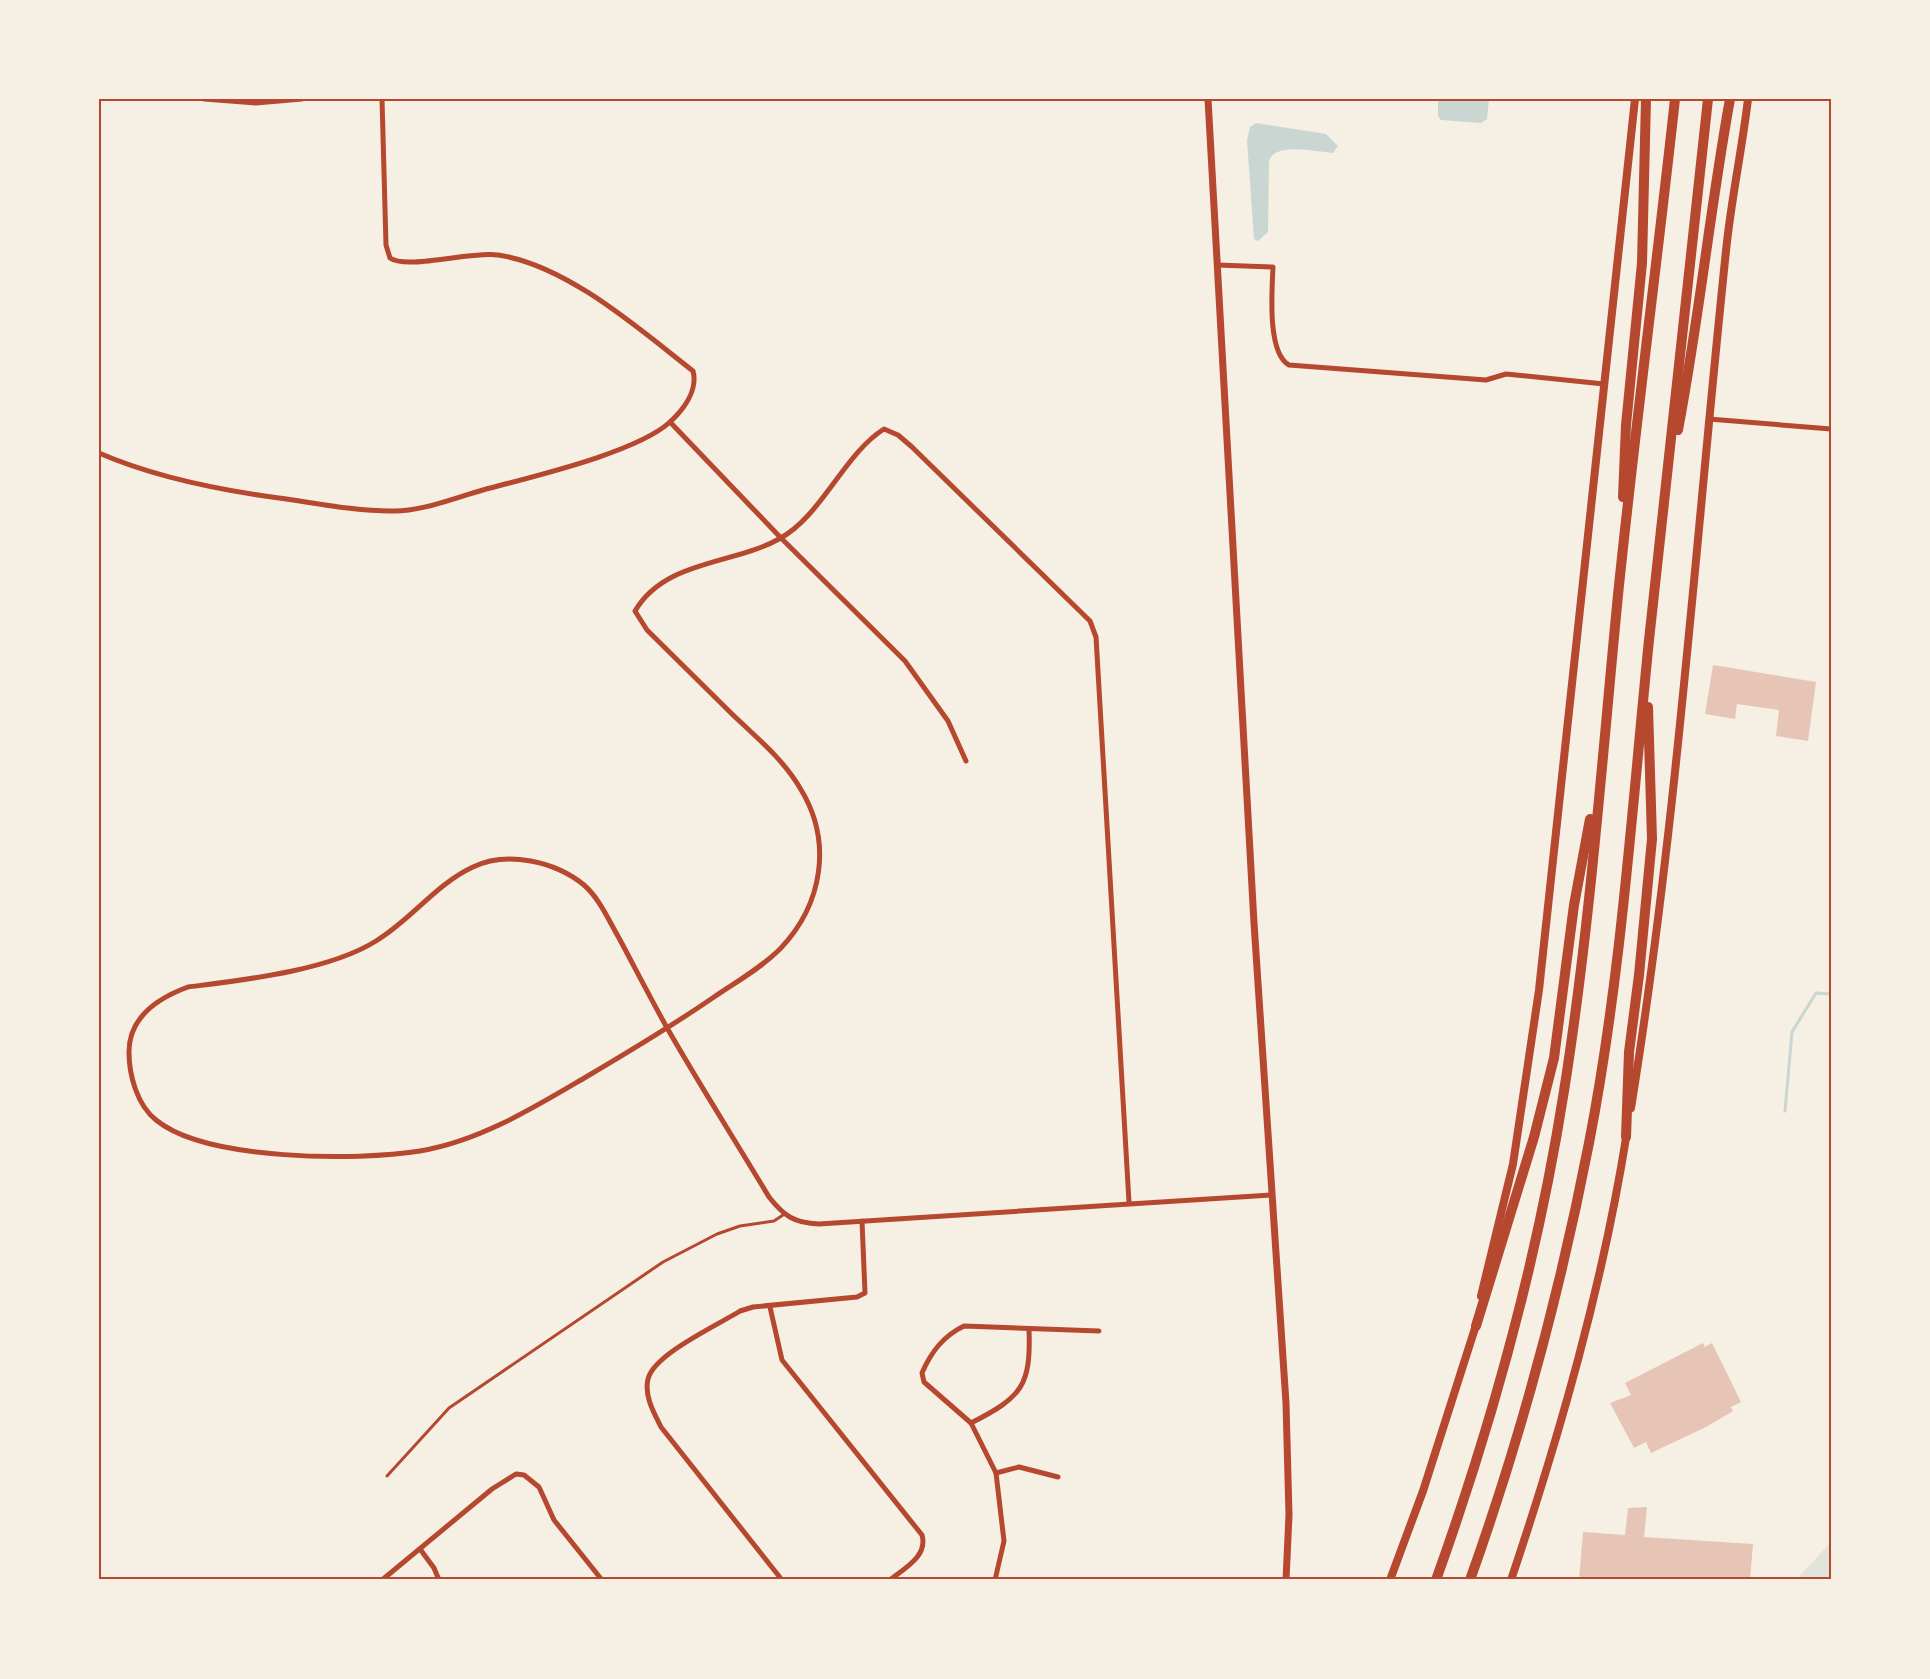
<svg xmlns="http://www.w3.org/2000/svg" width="1930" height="1679" viewBox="0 0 1930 1679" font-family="Figtree,sans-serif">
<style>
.green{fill:#e2e4dc}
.water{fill:#c9d6d2}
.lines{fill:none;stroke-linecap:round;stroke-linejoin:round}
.stream{stroke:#c9d6d2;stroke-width:3}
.building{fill:#e6c5b7}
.service{stroke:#b5482f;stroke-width:3}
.minor{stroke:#b5482f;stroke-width:5}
.tertiary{stroke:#b5482f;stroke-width:7}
.secondary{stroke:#b5482f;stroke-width:8}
.motorway{stroke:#b5482f;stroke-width:10}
.neatline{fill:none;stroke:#b5482f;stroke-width:2}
</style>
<rect width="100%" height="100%" fill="#f6efe4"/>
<path class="green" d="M1831,1542V1580H1796Z"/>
<g class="water">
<path d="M1438,99H1489L1487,119L1481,123L1441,120L1438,116Z"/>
<path d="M1256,123L1326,134L1338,146L1333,153C1316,152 1278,142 1269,160L1268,232L1258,241L1254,239L1247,140L1250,127Z"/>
</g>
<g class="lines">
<path class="stream" d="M1785,1111L1792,1032L1816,993L1831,994"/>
</g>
<g class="building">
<path d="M1713,665L1816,682L1808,741L1776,736L1779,710L1737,704L1735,719L1705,714Z"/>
<path d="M1703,1343L1705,1347L1712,1343L1741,1402L1731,1407L1733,1411L1706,1427L1651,1453L1646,1442L1634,1448L1610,1403L1631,1395L1625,1383Z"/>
<path d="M1647,1507L1644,1537L1753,1544L1750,1580H1579L1583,1532L1625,1535L1628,1508Z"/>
</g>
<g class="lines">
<path class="service" d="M387,1476L449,1408L663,1262L717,1234L740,1226L774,1221L783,1215"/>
<g class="minor">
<path d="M204,99L256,103L302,99"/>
<path d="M1217,265L1273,267C1272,291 1267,353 1289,365L1486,380L1506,374L1604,384"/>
<path d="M1709,419L1831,429"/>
<path d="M670,422L781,538L905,661L948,721L966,761"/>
<path d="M99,453C154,477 219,490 279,498C316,503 353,511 391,511C421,512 454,498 483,490C530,477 636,453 670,422C684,409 698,390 693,371C639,329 567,265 498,255C471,251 407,270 390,258L386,245L382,99"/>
<path d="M1129,1202L1096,637L1090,621L912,447L898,435L884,429C844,454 821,517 779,539C732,565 665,560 635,611L647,630C675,658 704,686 732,714C756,737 783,759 800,788C833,841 823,904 780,949C761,968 736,982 714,997C672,1026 630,1051 586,1077C535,1107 480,1141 420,1151C358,1161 206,1161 156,1120C137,1105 129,1075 129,1052C129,1017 158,998 188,987C243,980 328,971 376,941C411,920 436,884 473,867C507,850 556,862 584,885C600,899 609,921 619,938C635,968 650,997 666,1026C699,1084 735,1140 769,1197C784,1216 794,1223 819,1224L1271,1195"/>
<path d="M770,1307L782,1360L922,1535C928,1556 905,1568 890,1580"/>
<path d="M971,1423C1022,1397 1031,1386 1029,1329"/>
<path d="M996,1473L1019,1467L1058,1477"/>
<path d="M420,1549L434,1568L439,1580"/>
<path d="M382,1580L492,1489L516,1474L524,1475L539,1487L554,1520L602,1580"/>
<path d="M782,1580L661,1427C654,1413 644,1396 648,1379C654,1354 718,1325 740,1311L753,1307L857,1297L865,1293L862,1221"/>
<path d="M995,1580L1004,1541L996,1473L971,1423L924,1382L922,1373C931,1352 943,1336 964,1326L1099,1331"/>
</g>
<path class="tertiary" d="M1208,99L1254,923L1286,1403L1289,1515L1286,1580"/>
<g class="secondary">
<path d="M1631,1108C1677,824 1696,536 1726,251C1731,200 1742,150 1748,99"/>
<path d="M1481,1296L1513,1164L1539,990L1635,99"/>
<path d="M1390,1580L1423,1491L1477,1322"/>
<path d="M1511,1580C1560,1434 1603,1284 1627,1132"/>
</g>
<g class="motorway">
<path d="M1678,430C1699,320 1710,209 1730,99"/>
<path d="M1623,497L1626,425L1642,263L1646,99"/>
<path d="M1626,1137L1629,1052L1639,975L1652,839L1648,707"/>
<path d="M1476,1326L1534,1137L1554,1058L1574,905L1590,819"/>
<path d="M1436,1580C1493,1421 1538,1257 1564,1091C1590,927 1602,760 1618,595C1635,429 1657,264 1675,99"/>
<path d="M1470,1580C1521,1437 1560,1292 1589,1143C1621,978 1632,808 1649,640C1668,460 1689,279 1708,99"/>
</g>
</g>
<rect width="1930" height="1679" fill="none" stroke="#f6efe4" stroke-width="201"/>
<rect x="100" y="100" width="1730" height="1478" class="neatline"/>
</svg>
